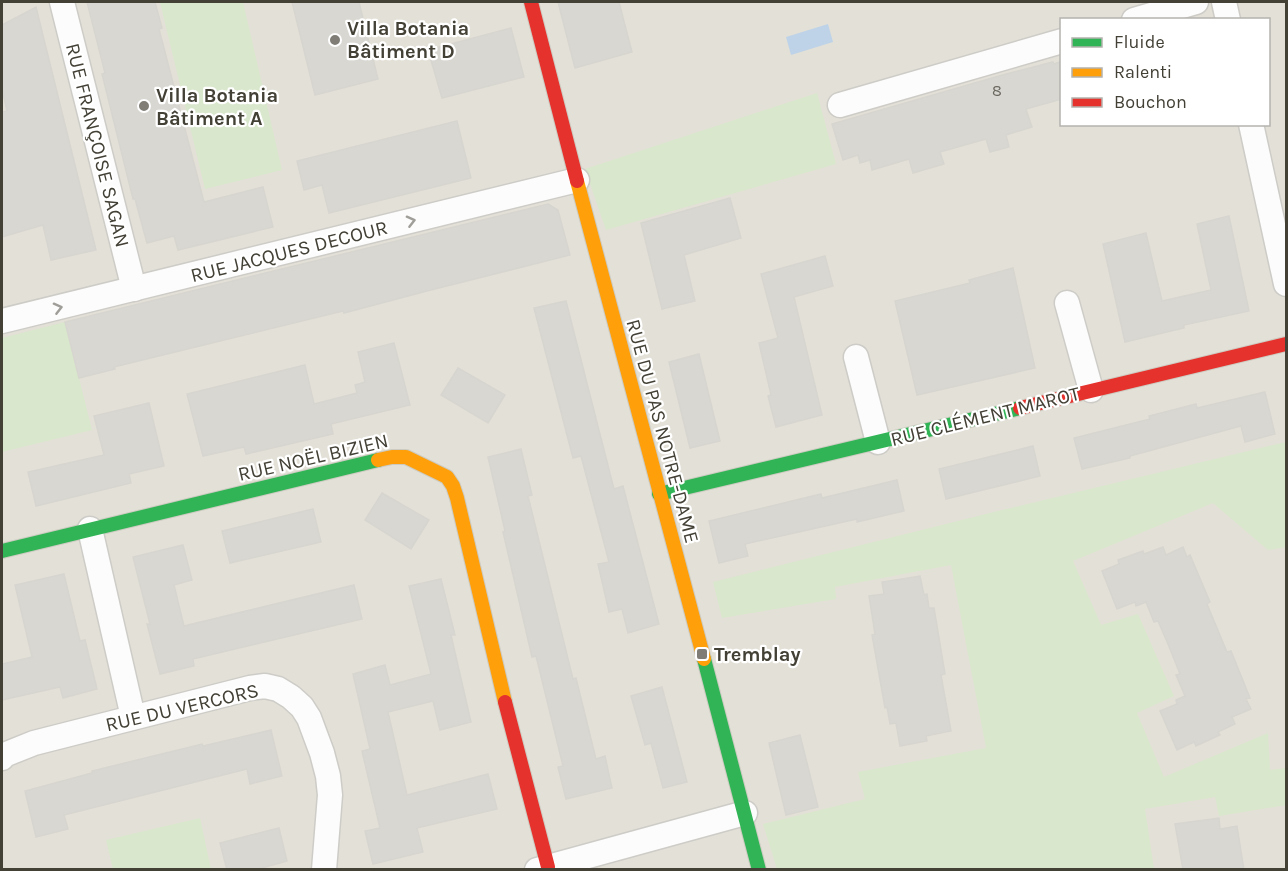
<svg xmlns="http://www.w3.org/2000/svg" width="1288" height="871" viewBox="0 0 1288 871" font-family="Karla,sans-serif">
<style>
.residential{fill:#e3e0d7;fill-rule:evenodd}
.green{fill:#d9e7cc}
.water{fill:#bed3e8}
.building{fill:#d8d7d2;stroke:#d7d5cf;stroke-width:1.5}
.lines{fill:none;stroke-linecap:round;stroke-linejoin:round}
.street-casing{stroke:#cdccc7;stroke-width:27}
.fast-casing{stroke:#cdcbc1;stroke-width:16}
.slow-casing{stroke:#cdcbc1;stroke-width:16}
.jam-casing{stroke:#cdcbc1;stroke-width:16}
.street{stroke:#fdfcfc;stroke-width:24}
.fast{stroke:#30b455;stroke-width:14}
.slow{stroke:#ff9f0a;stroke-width:14}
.jam{stroke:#e5322d;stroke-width:14}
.oneway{stroke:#a09e99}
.poi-dot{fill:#7f7d75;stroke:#fff;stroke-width:2}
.labels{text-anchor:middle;stroke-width:4.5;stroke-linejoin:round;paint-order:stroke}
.number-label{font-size:16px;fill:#69665e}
.poi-label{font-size:20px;font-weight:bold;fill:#434036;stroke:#fff;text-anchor:start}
.street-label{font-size:20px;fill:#434036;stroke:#fff}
</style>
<rect width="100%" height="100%" fill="#efeee9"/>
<path class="residential" d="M2,2H1286V869H2ZM1062,20H1268V124H1062Z"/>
<g class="green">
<path d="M160,2H243L282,170L205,189Z"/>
<path d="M817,93L836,164L606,230L585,169Z"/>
<path d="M65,322L92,430L2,452V338Z"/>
<path d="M1286,442V547L1268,550L1213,503L1073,561L1101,625L1138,614L1174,696L1137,713L1164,777L1268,733L1270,770L1286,768V805L1219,816L1215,797L1145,809L1154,869H777L763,824L865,799L858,772L986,748L951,565L835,587L836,599L722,618L713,582L998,511Z"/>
<path d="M200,818L211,869H113L106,840Z"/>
</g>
<path class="water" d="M828,24L833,42L791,55L786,37Z"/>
<g class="building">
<path d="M87,2H155L162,28L159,29L204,202L263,187L273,227L178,250L174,236L147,243L135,199H133L102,74L105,73Z"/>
<path d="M292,2H359L378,79L315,95Z"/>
<path d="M558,2H619L632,52L575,68Z"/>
<path d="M36,7L96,250L51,260L43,225L2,237V112L7,111L2,89V25Z"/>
<path d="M511,28L524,77L442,98L428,50Z"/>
<path d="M1062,61V99L1026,109L1032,127L1006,135L1009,147L990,152L986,139L940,152L944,164L913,173L909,159L872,170L870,160L860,163L858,155L843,160L832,124L1006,74L1053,62L1054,64Z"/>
<path d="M457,121L471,178L329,213L322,185L304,190L297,161Z"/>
<path d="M730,198L741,238L684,255L695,301L662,309L641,223Z"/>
<path d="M548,204L558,210L570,255L427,291L344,313L343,311L114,367L115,369L79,378L65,322Z"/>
<path d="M1229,216L1249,311L1184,325V328L1125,342L1103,244L1146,233L1162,301L1211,290L1197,224Z"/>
<path d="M825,256L833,286L794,297L822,415L776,427L768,396L771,395L759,343L778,338L761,274Z"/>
<path d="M1013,268L1035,368L917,395L895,301L970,283L969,280Z"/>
<path d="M566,301L614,489L623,486L659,624L628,633L622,609L609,612L598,564L609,562L581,456L573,458L534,308Z"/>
<path d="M394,343L410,405L331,424L333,434L246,454L244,447L203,456L187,394L305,365L314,404L357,393L355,385L365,382L358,352Z"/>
<path d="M699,354L720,441L690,448L669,362Z"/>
<path d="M458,368L505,395L488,423L441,395Z"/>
<path d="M1265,392L1275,434L1245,442L1241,426L1130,456V458L1082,469L1074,438L1150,419L1149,416L1196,404L1197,408Z"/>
<path d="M149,403L164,466L129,474L131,483L36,506L28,472L104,455L94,416Z"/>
<path d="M1033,446L1040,476L946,499L939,469Z"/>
<path d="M521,449L532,495L528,496L573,679L576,678L596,759L605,756L612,788L566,799L558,767L563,766L536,656L532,657L503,532L505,531L488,457Z"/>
<path d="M897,480L904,511L857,522V519L745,544L748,556L719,563L709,521L821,494L822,498Z"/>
<path d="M382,493L429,520L411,549L365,520Z"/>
<path d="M313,509L321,542L230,563L222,531Z"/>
<path d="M183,545L192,580L174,585L184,626L354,585L362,619L193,659L194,666L160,674L147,624H150L133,557Z"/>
<path d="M1163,547L1166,555L1183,547L1187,557L1190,555L1210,602L1207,604L1227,652L1231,651L1250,698L1246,699L1251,709L1232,717L1235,724L1218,732L1220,735L1196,746L1194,742L1177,750L1160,711L1177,704L1176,700L1185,696L1176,675L1180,674L1168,644L1158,621L1154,622L1146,602L1136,606L1135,602L1117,609L1102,571L1119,564L1118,560L1143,551L1144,554Z"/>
<path d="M64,574L80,641L85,640L97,689L63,698L60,687L2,700V664L32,657L15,585Z"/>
<path d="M920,576L924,595L927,594L929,608H934L945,674L941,675L951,731L926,736L927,741L900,746L896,723L890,724L887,707L885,708L872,635L875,634L869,596L884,594L882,582Z"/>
<path d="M441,579L455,635H451L471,722L440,730L433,701L388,712L407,795L488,774L497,809L417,828L423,852L373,864L365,831L380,828L362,751L370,749L353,674L385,665L390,685L431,674L409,586Z"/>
<path d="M662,687L687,782L663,788L651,743L645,745L631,696Z"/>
<path d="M271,730L282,776L250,784L247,769L64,815L68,829L36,837L25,791L92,773V771L202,744L203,746Z"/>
<path d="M800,735L818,807L786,815L769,743Z"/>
<path d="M1219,818L1220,829L1237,826L1244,870H1183L1175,824Z"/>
<path d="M279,828L287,861L255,870H227L220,843Z"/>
</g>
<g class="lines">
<defs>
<g id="street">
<path d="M62,2L134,289"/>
<path d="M1224,2L1228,20"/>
<path d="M1134,20L1196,2"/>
<path d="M840,105L1062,41"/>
<path d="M1251,124L1286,284"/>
<path d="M1067,303L1091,390"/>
<path d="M2,321L577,180"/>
<path d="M856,357L878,442"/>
<path d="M90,529L133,717"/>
<path d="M2,758L4,755L34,743L250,688L265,686L278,689L291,697L302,707L309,718L322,753L328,776L330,795L324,870"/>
<path d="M537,870L745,813"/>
</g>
<g id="fast">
<path d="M659,494L1020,408"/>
<path d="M2,551L378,460"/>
<path d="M704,659L759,870"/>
</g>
<g id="slow">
<path d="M577,181L704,659"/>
<path d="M378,460L392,457H406L447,477L453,486L457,498L505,702"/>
</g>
<g id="jam">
<path d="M531,2L577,181"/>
<path d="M1020,408L1286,344"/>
<path d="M505,702L548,867"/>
</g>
</defs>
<use href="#street" class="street-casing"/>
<use href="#fast" class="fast-casing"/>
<use href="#slow" class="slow-casing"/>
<use href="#jam" class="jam-casing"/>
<use href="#street" class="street"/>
<use href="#fast" class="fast"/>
<use href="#slow" class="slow"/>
<use href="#jam" class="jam"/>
</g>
<defs><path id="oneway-chevron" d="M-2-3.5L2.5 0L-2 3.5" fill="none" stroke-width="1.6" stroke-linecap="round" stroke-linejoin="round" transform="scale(1.5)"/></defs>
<g class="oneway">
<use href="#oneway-chevron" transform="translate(411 221) rotate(-14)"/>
<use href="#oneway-chevron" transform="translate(58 308) rotate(-14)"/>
</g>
<g class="poi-dot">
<circle cx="335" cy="40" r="6"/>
<circle cx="144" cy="106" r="6"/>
<rect x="696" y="648" width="12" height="12" rx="3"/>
</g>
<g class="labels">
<g class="number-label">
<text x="997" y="96">8</text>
</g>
<g class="poi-label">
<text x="347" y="35">Villa Botania<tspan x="347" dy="23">Bâtiment D</tspan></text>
<text x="156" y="102">Villa Botania<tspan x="156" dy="23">Bâtiment A</tspan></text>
<text x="714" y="661">Tremblay</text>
</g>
<g class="street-label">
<text transform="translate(98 145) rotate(76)" y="7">RUE FRANÇOISE SAGAN</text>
<text transform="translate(289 251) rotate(-14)" y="7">RUE JACQUES DECOUR</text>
<text transform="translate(985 416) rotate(-14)" y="7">RUE CLÉMENT MAROT</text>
<text transform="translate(663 431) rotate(75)" y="7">RUE DU PAS NOTRE-DAME</text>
<text transform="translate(313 457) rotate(-13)" y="7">RUE NOËL BIZIEN</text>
<text transform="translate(182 707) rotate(-13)" y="7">RUE DU VERCORS</text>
</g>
</g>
<rect width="1288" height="871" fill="none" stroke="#434036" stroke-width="6"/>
<rect x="1060" y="18" width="210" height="108" fill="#ffffff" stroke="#b4b3af" stroke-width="1.5"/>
<rect x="1072" y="38" width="30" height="9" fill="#30b455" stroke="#b4b3af" stroke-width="1.5"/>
<text x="1114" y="48" font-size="18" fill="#434036">Fluide</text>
<rect x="1072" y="68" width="30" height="9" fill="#ff9f0a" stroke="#b4b3af" stroke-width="1.5"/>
<text x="1114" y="78" font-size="18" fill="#434036">Ralenti</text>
<rect x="1072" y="98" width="30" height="9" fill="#e5322d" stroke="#b4b3af" stroke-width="1.5"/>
<text x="1114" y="108" font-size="18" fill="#434036">Bouchon</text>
</svg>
